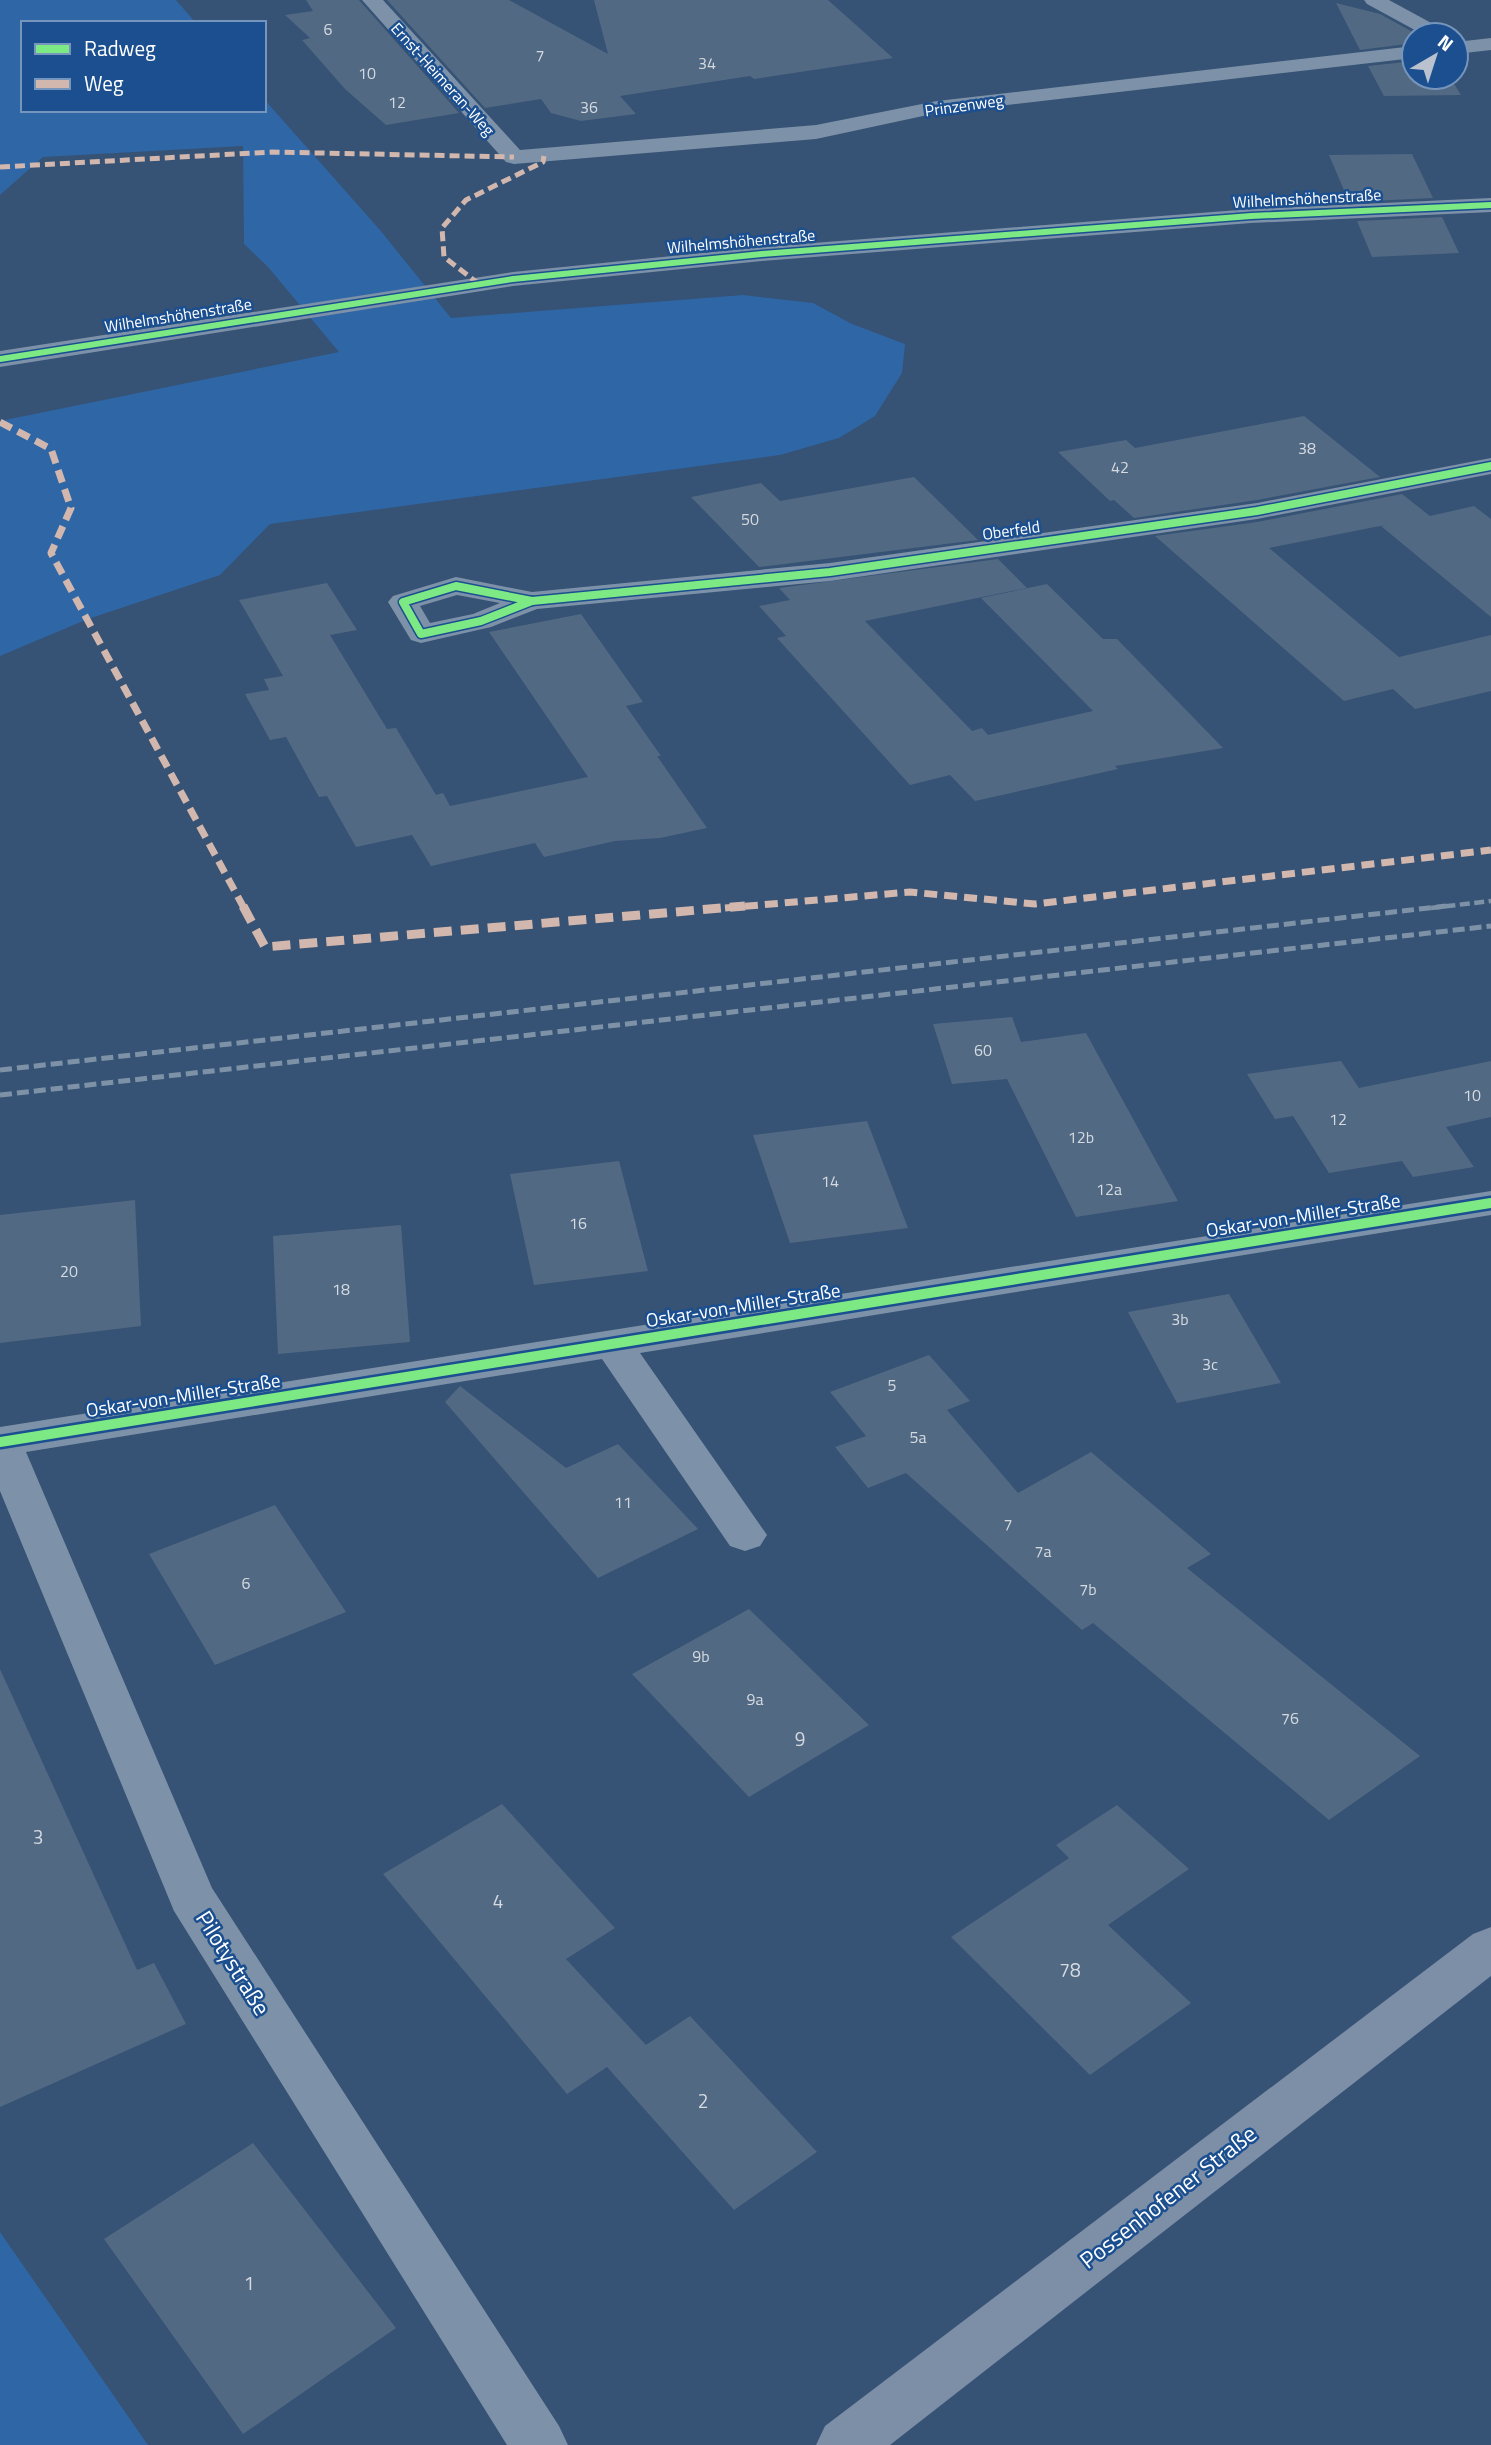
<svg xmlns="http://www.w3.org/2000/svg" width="1491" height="2445" viewBox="0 0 1491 2445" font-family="'Titillium Web',sans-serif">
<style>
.green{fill:#2f66a5}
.building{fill:#526984}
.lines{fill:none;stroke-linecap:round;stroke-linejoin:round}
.minor{fill:#7d92a8;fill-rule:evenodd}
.major{fill:#7d8ea7;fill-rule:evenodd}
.rail-far1{stroke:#7e92a7;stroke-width:4.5;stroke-dasharray:10 4.5;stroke-linecap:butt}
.rail{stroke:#7e92a7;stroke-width:5;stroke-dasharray:12 5;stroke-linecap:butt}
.quiet-far2{stroke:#d1b7ad;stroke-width:5;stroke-dasharray:10 5;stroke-linecap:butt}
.quiet-far1{stroke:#d1b7ad;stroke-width:7;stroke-dasharray:13 7;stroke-linecap:butt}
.quiet{stroke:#d1b7ad;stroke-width:9;stroke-dasharray:18 9;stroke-linecap:butt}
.cycleway-far2-casing{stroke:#1b4f8f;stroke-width:9}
.cycleway-far1-casing{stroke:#1b4f8f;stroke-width:11}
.cycleway-casing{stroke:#1b4f8f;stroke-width:15}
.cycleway-far2{stroke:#7ce984;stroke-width:6}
.cycleway-far1{stroke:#7ce984;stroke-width:8}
.cycleway{stroke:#7ce984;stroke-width:10}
.labels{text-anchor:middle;stroke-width:5;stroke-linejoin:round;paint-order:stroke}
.number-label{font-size:16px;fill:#d4dae0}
.far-street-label{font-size:16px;fill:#fff;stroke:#1b4f8f}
.street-label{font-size:19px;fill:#fff;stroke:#1b4f8f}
.near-number-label{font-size:19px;fill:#d4dae0}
.near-street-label{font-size:23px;fill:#fff;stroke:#1b4f8f}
</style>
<rect width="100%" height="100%" fill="#365274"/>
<g class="green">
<path d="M0,0H176L196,23H23V110H264V99L380,230L451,318L743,295L813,303L852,324L905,344L902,373L875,416L839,438L780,455L270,524L220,575L88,619L0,656V421L339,352L268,267L244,244L243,146L43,157L0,195Z"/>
<path d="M0,2232L148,2445H0Z"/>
</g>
<g class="building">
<path d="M306,0H359L459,113L386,125L345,89L302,40L310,38L285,15L313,11Z"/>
<path d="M387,0H509L608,54L594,0H828L893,58L754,79L750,76L620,96L636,114L581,121L551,113L541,99L485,108Z"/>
<path d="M1336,3L1380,14L1418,35H1414V43L1360,50Z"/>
<path d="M1414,61V77H1450L1461,95L1384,96L1368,66Z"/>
<path d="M1412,154L1433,198L1349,202L1329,155Z"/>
<path d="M1442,217L1459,253L1372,257L1357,221Z"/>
<path d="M1304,416L1380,477L1257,500L1134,518L1114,500L1110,501L1058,452L1126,440L1135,448Z"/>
<path d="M914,477L978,540L759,567L691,497L761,483L780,501Z"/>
<path d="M1402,494L1430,516L1474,506L1491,519V617L1381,526L1390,524L1269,548L1399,657L1491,635V691L1415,709L1393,689L1344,701L1155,536L1257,522Z"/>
<path d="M998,559L1027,588L865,621L972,731L982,728L988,735L1093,711L981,598L1047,584L1103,639H1117L1223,748L1115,766L1118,769L975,801L950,775L910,785L777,638L786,636L759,606L790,600L779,588Z"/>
<path d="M327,583L357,630L330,635L387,729L396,728L436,795L443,793L450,806L588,777L489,632L581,614L643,702L626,706L661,756H657L707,828L660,838L615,841L544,857L535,843L431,866L412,835L356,847L327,796L319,797L286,737L270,740L245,694L269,690L264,679L283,676L239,600Z"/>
<path d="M1012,1017L1021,1042L1086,1033L1178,1201L1076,1217L1007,1079L952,1084L933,1024Z"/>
<path d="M1341,1061L1359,1088L1491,1061V1117L1446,1127L1474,1167L1413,1177L1402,1161L1329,1173L1293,1116L1275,1119L1247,1074Z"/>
<path d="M867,1121L908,1228L790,1243L753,1135Z"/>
<path d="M619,1161L648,1271L534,1285L510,1174Z"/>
<path d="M135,1200L141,1326L0,1343V1215Z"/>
<path d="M401,1225L410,1342L278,1354L273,1236Z"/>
<path d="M1229,1294L1281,1383L1177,1403L1128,1312Z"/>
<path d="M929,1355L970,1401L947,1410L1018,1493L1091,1452L1211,1554L1187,1568L1420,1756L1329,1820L1093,1623L1082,1630L906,1473L868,1488L835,1447L866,1436L830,1392Z"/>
<path d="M460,1386L566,1468L618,1444L698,1529L598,1578L445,1402Z"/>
<path d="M275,1505L346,1612L215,1665L149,1554Z"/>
<path d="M749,1609L869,1725L749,1797L632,1674Z"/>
<path d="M0,1669L137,1970L154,1963L186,2024L0,2107Z"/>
<path d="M502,1804L615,1928L566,1959L646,2045L690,2016L817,2152L734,2210L607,2067L567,2094L383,1874Z"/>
<path d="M1117,1805L1189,1869L1108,1925L1191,2003L1090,2075L951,1937L1069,1858L1056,1845Z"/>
<path d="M253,2143L396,2328L243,2434L104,2239Z"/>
</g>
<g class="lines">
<g class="minor">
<path d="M362,0H383L520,150L816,125L937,101L1414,46V58L937,113L816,139L514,164L506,162Z"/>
<path d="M1364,0H1389L1446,31L1449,35H1424L1367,4Z"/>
<path d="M1491,38V50L1456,54V42Z"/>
<path d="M1491,198V212L1251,223L762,261L513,286L0,367V351L513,272L762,247L1251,209Z"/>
<path d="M1491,458V474L1257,519L830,581L537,609L491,627L421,643L411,640L388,602L393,596L456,577L532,592L830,563L1257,503ZM457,595L500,603L473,614L430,623L420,606Z"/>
<path d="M1491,1191V1215L640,1353L767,1535L760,1546L745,1551L730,1546L602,1359L26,1452L212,1888L559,2426L568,2445H507L174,1911L0,1491V1427Z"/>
</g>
<path class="major" d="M1491,1927V1976L890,2445H816L825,2426L1473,1934Z"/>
<path class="rail-far1" d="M1431,908L1491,901"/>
<g class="rail">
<path d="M0,1070L1446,906"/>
<path d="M0,1095L1491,926"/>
</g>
<g class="quiet-far2">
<path d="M0,167L272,152L514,157"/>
<path d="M479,284L444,257L442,228L466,200L543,162L544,156"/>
</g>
<g class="quiet-far1">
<path d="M0,422L51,449L71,508L51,553L244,908"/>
<path d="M725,908L910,892L1035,904L1491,850"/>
</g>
<path class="quiet" d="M243,906L265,947L745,906"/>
<defs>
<path id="cycleway-far2" d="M0,359L513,279L762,254L1251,216L1491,205"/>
<g id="cycleway-far1">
<path d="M456,586L532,601L481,621L421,634L403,602Z"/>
<path d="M532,601L830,572L1257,511L1491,466"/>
</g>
<path id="cycleway" d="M0,1442L1491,1203"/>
</defs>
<use href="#cycleway-far2" class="cycleway-far2-casing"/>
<use href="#cycleway-far1" class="cycleway-far1-casing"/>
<use href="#cycleway" class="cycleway-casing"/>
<use href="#cycleway-far2" class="cycleway-far2"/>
<use href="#cycleway-far1" class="cycleway-far1"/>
<use href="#cycleway" class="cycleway"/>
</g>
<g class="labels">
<g class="number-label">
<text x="328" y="35">6</text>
<text x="540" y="61">7</text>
<text x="707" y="69">34</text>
<text x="367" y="79">10</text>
<text x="397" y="108">12</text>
<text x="589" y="113">36</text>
<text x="1307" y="454">38</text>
<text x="1120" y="473">42</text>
<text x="750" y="525">50</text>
<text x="983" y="1056">60</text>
<text x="1472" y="1101">10</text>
<text x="1338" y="1125">12</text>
<text x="1081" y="1143">12b</text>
<text x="830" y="1187">14</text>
<text x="1109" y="1195">12a</text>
<text x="578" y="1229">16</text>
<text x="69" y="1277">20</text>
<text x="341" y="1295">18</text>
<text x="1180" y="1325">3b</text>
<text x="1210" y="1370">3c</text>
<text x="892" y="1391">5</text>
<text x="918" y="1443">5a</text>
<text x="623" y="1508">11</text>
<text x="1008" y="1530">7</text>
<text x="1043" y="1557">7a</text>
<text x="246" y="1589">6</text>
<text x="1088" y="1595">7b</text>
<text x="701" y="1662">9b</text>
<text x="755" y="1705">9a</text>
<text x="1290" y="1724">76</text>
</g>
<g class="far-street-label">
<text transform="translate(443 79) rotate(48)" y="6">Ernst-Heimeran-Weg</text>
<text transform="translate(964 105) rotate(-8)" y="6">Prinzenweg</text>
<text transform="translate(1307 198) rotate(-3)" y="6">Wilhelmshöhenstraße</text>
<text transform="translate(741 241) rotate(-5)" y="6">Wilhelmshöhenstraße</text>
<text transform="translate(178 315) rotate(-9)" y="6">Wilhelmshöhenstraße</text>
<text transform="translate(1011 530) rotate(-8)" y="6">Oberfeld</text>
</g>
<g class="street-label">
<text transform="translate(1303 1215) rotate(-9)" y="7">Oskar-von-Miller-Straße</text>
<text transform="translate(743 1305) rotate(-9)" y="7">Oskar-von-Miller-Straße</text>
<text transform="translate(183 1395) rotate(-9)" y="7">Oskar-von-Miller-Straße</text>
</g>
<g class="near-number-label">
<text x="800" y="1746">9</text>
<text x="38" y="1844">3</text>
<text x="498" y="1908">4</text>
<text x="1070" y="1977">78</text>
<text x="703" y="2108">2</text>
<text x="249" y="2290">1</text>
</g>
<g class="near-street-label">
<text transform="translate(233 1963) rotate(58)" y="8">Pilotystraße</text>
<text transform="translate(1168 2197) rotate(-38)" y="8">Possenhofener Straße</text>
</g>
</g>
<rect x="21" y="21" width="245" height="91" fill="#1b4f8f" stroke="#7695bc" stroke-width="2"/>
<rect x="35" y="44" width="35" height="10" fill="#7ce984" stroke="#7695bc" stroke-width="2"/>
<text x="84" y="56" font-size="21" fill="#ffffff">Radweg</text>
<rect x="35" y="79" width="35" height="10" fill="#d1b7ad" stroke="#7695bc" stroke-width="2"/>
<text x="84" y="91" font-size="21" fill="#ffffff">Weg</text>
<g transform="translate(1435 56) rotate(39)"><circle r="33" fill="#1b4f8f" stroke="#7695bc" stroke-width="2"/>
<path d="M0-5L12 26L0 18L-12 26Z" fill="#b9c2ce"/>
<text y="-10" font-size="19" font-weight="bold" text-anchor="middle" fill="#ffffff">N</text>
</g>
</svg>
